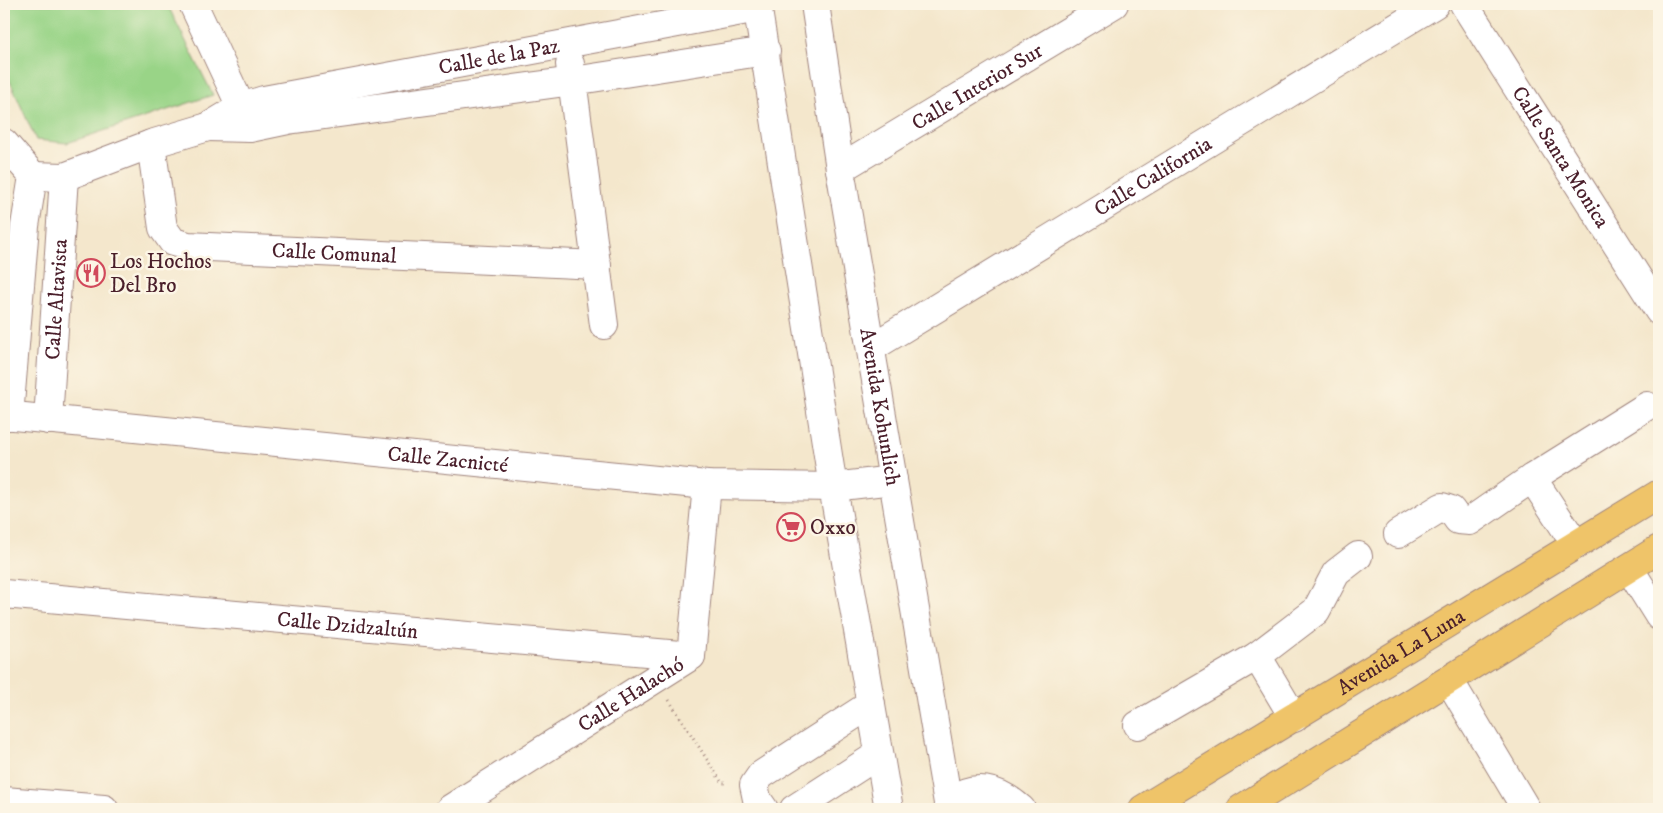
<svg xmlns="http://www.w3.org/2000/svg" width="1663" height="813" viewBox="0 0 1663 813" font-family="'IM FELL DW Pica',serif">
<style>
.green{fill:#99d487;stroke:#727a59}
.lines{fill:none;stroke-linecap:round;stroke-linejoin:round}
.minor-casing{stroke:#9f837c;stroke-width:30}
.major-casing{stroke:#9f837c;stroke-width:30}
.path{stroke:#9f837c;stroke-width:3;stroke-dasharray:1 4;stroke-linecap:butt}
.minor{stroke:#fff;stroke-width:28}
.major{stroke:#efc469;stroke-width:28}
.labels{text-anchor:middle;stroke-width:5;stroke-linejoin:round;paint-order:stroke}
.street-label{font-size:21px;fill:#4a1f2b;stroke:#fcf5e5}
.poi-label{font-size:21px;fill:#4a1f2b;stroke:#fcf5e5;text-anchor:start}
</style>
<rect width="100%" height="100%" fill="#fcf5e5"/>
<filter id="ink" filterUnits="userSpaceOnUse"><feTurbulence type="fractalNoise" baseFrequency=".02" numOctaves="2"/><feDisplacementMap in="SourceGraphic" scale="10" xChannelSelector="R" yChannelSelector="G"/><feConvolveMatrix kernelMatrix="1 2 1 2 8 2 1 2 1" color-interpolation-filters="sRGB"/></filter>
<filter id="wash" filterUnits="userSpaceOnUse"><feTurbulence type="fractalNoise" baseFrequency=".0096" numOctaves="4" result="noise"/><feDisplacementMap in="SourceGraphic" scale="20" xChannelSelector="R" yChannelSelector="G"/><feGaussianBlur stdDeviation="1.12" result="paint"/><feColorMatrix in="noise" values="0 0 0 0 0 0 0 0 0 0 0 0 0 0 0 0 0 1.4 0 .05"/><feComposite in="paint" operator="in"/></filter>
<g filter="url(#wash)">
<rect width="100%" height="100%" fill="#f4e7cc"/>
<path class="green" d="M4,4H167L213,95L67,143L36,140L4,68Z"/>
</g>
<g filter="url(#ink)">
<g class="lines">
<defs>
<g id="minor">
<path d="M193,4L249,124"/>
<path d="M757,4L833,487L889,809"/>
<path id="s1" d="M815,4L840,169L949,809"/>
<path id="s2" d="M1464,4L1659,311"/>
<path d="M570,64L604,325"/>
<path d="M208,127L250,128L288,120L573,81L766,51"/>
<path d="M4,143L33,176L25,226L9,416"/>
<path id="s3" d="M151,144L163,228L173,242L188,246L597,265"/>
<path id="s4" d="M840,169L1114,4"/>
<path id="s5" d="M33,176L64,177L151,144L208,127L241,107L264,100L758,8"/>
<path id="s6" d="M871,348L1435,4"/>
<path id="s7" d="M4,415L707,485L833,487L893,480"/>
<path id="s8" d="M48,420L64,177"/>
<path d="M1398,534L1442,507L1451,510L1458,520L1470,521L1532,478"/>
<path d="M1576,545L1532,478L1647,406"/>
<path d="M1629,568L1659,616"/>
<path id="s9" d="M4,594L691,656"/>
<path d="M1449,680L1526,809"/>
<path d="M1294,718L1257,656L1316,611L1336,573L1358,556"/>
<path d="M1138,725L1257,656"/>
<path d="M4,801L104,809"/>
<path d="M948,801C975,783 997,788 1021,809"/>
<path id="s10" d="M450,809L691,656L707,485"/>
<path d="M764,809L757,799L754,785L761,775L871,704"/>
<path d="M794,809L879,754"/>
</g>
<g id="major">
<path id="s11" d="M1143,809L1659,494"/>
<path d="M1241,809L1659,549"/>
</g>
</defs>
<use href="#minor" class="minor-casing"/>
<use href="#major" class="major-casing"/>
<path class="path" d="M669,700L722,783H727"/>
<use href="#minor" class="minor"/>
<use href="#major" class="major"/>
</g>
</g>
<defs>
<symbol id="restaurant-ring" viewBox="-11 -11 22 22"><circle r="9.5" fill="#fcf5e5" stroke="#d1495b" stroke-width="1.5"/><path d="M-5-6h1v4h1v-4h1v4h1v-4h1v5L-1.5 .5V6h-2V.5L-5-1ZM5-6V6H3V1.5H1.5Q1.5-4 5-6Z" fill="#d1495b"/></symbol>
<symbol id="supermarket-ring" viewBox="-11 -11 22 22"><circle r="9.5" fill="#fcf5e5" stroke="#d1495b" stroke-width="1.5"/><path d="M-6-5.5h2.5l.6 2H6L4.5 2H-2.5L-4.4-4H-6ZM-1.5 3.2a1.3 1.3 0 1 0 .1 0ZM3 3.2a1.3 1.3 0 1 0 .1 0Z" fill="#d1495b"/></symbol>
</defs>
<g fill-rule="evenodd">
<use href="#restaurant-ring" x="75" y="257" width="32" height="32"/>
<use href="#supermarket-ring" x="775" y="511" width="32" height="32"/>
</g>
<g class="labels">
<g class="street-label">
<text dy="7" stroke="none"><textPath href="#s5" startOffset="485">Calle de la Paz</textPath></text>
<text dy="7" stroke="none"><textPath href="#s4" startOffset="160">Calle Interior Sur</textPath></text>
<text dy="7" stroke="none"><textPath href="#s2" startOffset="181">Calle Santa Monica</textPath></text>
<text dy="7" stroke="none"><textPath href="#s6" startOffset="330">Calle California</textPath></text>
<text dy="7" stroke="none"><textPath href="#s3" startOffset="264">Calle Comunal</textPath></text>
<text dy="7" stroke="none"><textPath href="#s8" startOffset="121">Calle Altavista</textPath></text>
<text dy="7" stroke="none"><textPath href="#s1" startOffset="408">Avenida Kohunlich</textPath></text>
<text dy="7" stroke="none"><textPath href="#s7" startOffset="446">Calle Zacnicté</textPath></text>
<text dy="7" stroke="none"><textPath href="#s9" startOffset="345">Calle Dzidzaltún</textPath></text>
<text dy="7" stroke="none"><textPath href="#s11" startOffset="302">Avenida La Luna</textPath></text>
<text dy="7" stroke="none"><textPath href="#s10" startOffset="214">Calle Halachó</textPath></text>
</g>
<g class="poi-label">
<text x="110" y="268">Los Hochos<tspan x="110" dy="24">Del Bro</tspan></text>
<text x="810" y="534">Oxxo</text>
</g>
</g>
<rect width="1663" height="813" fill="none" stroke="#fcf5e5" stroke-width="20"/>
</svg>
